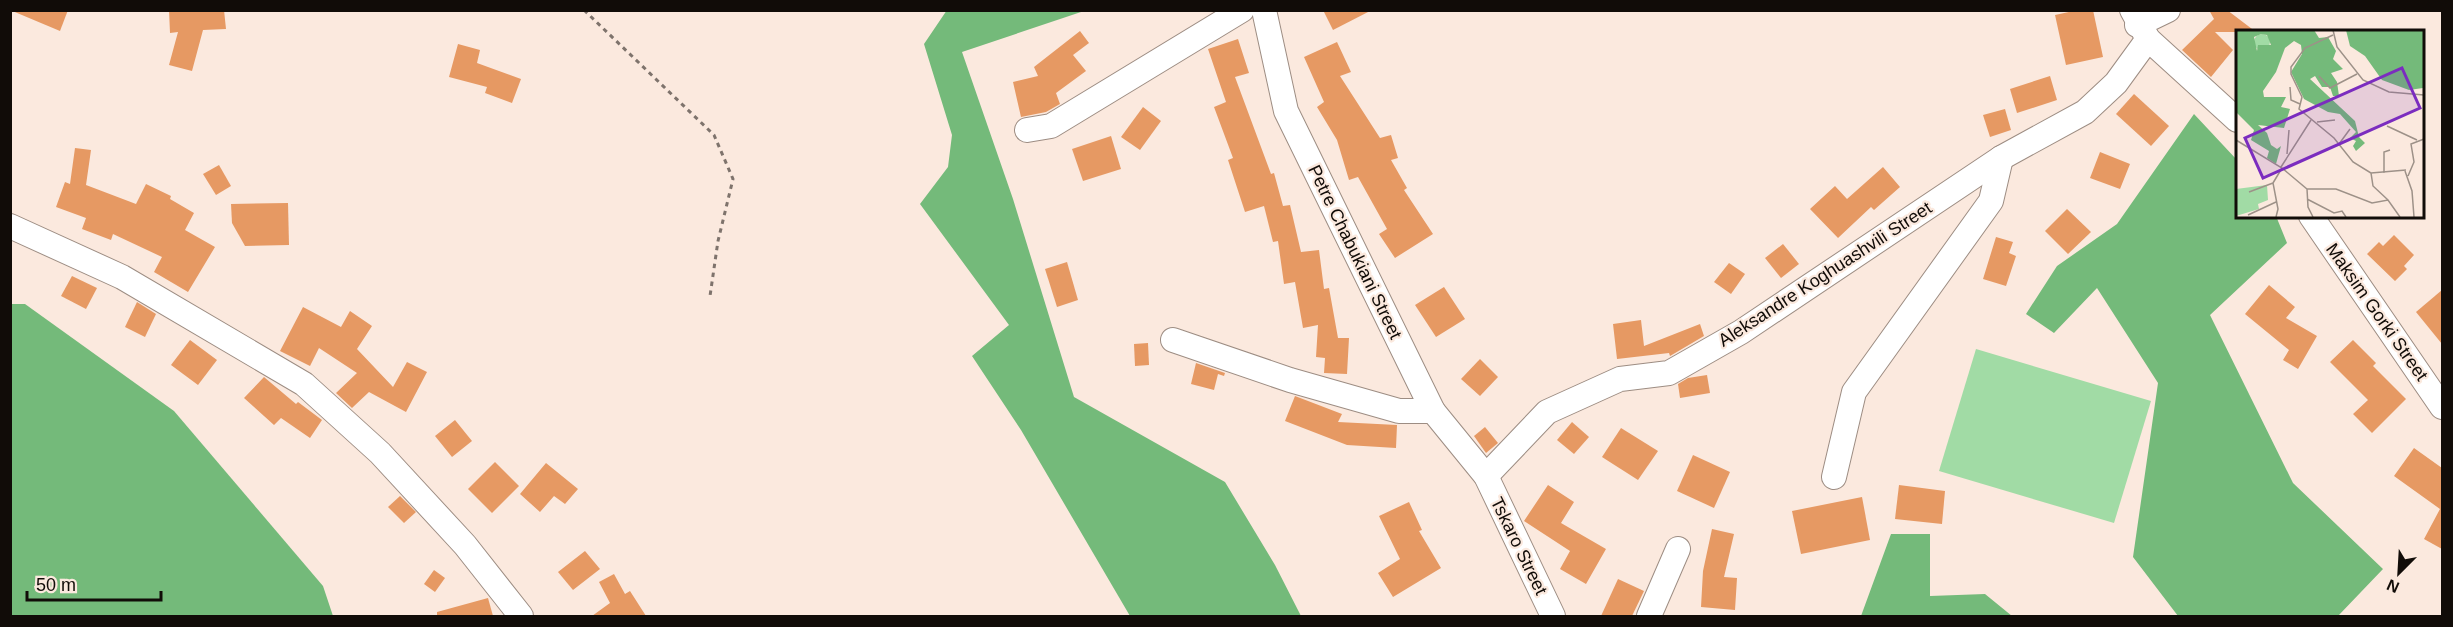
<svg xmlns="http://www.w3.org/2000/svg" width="2453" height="627" viewBox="0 0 2453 627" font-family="Helvetica,sans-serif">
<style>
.green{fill:#a1dba5}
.forest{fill:#74ba7a}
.building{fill:#e69963}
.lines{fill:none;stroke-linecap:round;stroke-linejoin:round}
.minor-casing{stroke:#9d8d83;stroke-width:26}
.path{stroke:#7e736c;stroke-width:3;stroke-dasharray:4.5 4.5;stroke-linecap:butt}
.minor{stroke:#fff;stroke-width:24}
.labels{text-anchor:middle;stroke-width:4.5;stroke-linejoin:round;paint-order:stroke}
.street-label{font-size:18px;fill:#110c08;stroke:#fbe9de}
.inset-road{fill:none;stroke:#9d9188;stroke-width:1.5}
.view{fill:#7b2cbf;fill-opacity:0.15;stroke:#7b2cbf;stroke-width:3}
.inset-edge{fill:none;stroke:#110c08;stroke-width:3}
</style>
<rect width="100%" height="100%" fill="#fbe9de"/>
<path class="green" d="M1976,349L2151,401L2114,523L1939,471Z"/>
<g class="forest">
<path d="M947,10L1084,11L962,52L1013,199L1074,397L1225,482L1275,565L1301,616H1130L1021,430L972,356L1009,325L920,204L948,167L952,135L924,44Z"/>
<path d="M2194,114L2237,160V216H2276L2287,243L2210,315L2293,483L2383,569L2338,616H2178L2133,557L2158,383L2097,288L2054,333L2026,314L2057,266L2117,224Z"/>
<path d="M11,304H25L174,411L323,586L333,616H11Z"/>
<path d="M1891,534H1930V596L1985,594L2012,616H1861Z"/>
</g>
<g class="building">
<path d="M10,10H68L60,31Z"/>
<path d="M169,10H224L226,29L203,30L192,71L169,65L178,32L170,33Z"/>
<path d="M1323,10H1372L1333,30Z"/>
<path d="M2078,10H2093L2103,57L2066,65L2055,15Z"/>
<path d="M2209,10H2227L2256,32H2215L2233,50L2211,77L2182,50L2214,19Z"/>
<path d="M1080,31L1089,43L1073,55L1086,71L1056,93L1060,104L1046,112L1021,117L1013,82L1038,76L1034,67Z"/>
<path d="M1238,39L1249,73L1235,77L1271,174L1274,173L1283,206L1290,205L1301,252L1319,250L1324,289L1329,288L1338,338H1349L1347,374L1324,373L1325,358L1316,357L1318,325L1303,328L1295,282L1284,284L1278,241L1273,242L1264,206L1245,212L1228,160L1233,158L1214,107L1226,102L1208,49Z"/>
<path d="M1337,42L1351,72L1340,76L1380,138L1391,135L1398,158L1391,160L1407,188L1404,190L1433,234L1395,258L1379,234L1387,229L1358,177L1349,180L1337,140L1317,107L1324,102L1304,57Z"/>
<path d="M458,44L480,50L477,63L521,79L512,103L485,93L487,87L449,77Z"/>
<path d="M2050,76L2057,100L2017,113L2010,89Z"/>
<path d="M2134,94L2169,126L2151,146L2116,114Z"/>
<path d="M1143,107L1161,121L1140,150L1121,137Z"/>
<path d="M2005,109L2011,130L1990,137L1983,115Z"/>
<path d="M1111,136L1121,169L1083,181L1072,149Z"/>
<path d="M75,148L91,150L86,185L136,204L146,184L171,196L170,199L194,213L185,230L215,247L188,292L154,272L162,257L113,234L111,240L82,229L86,218L56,207L65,182L70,184Z"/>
<path d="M2100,152L2130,164L2120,189L2090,178Z"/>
<path d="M219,165L231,186L216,195L203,174Z"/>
<path d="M1883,167L1900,187L1874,210L1871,207L1838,238L1810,209L1835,186L1847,199Z"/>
<path d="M288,203L289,245L245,246L232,223L231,204Z"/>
<path d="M2067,209L2091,232L2068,254L2045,231Z"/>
<path d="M2394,235L2414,255L2404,266L2407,269L2395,281L2367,254L2379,242L2383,246Z"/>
<path d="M1996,237L2013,242L2009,253L2016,256L2006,286L1983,279Z"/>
<path d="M1783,244L1799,264L1781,278L1765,258Z"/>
<path d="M1067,262L1078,300L1057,307L1045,269Z"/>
<path d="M1729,263L1745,274L1731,294L1714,282Z"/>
<path d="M72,276L97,288L86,309L61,296Z"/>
<path d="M2269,285L2295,307L2286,318L2317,336L2298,369L2283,360L2289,350L2245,314Z"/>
<path d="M1444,287L1465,319L1436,337L1415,305Z"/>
<path d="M2442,290V344L2416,312Z"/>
<path d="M137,302L156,314L145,337L125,327Z"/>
<path d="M303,307L341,327L350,311L372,326L357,349L393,387L407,362L427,372L406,412L369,392L352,408L336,393L357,373L319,348L310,366L280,351Z"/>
<path d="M1641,320L1644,346L1700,324L1704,336L1670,356L1669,353L1617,359L1613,324Z"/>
<path d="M190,340L217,360L198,385L171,365Z"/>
<path d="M2353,340L2376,363L2373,366L2406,399L2372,433L2353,414L2368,400L2330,362Z"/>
<path d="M1148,343L1149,365L1135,366L1134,344Z"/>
<path d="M1480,359L1498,377L1480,396L1461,379Z"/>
<path d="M1196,363L1225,373L1224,376L1218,374L1214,390L1191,384Z"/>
<path d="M1707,375L1710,393L1680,398L1678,384L1688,378Z"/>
<path d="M264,377L296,404L298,402L322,420L310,438L281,418L274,425L244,398Z"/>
<path d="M1295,396L1342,414L1338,422L1397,425L1396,448L1347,445L1285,421Z"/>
<path d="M455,420L472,441L452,457L435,436Z"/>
<path d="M1572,422L1589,437L1574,454L1557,440Z"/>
<path d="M1485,427L1498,443L1486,453L1474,436Z"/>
<path d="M1621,428L1658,451L1638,480L1602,457Z"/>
<path d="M2414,448L2442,468V549L2424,539L2440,509L2394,476Z"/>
<path d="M1693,455L1730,472L1714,508L1677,491Z"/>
<path d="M495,462L519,486L492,513L468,489Z"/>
<path d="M546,463L578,489L565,504L554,496L540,512L520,494Z"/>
<path d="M1548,485L1574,502L1561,523L1606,549L1586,584L1560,569L1570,551L1524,521Z"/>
<path d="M1899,485L1945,491L1942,524L1895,519Z"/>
<path d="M400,496L416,512L404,523L388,507Z"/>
<path d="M1862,497L1870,540L1801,554L1792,511Z"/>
<path d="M1409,502L1422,530L1419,531L1441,568L1393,597L1378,573L1400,559L1379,516Z"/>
<path d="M1712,529L1734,534L1724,577L1737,578L1735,610L1701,607L1703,571Z"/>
<path d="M585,551L600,569L573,590L558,572Z"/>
<path d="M434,570L445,578L435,592L424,584Z"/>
<path d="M614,574L625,594L630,591L646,616H592L610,603L599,582Z"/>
<path d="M1618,579L1644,591L1632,616H1601Z"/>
<path d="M488,598L493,616H437V612Z"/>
</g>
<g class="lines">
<defs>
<g id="minor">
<path d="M1264,10L1286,111L1433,411L1486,476L1553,616"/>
<path d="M2132,10L2148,39L2237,120"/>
<path d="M2137,25L2168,10"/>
<path d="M1027,130L1051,126L1242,10"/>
<path d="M2311,216L2442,407"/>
<path d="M10,226L122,277L304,384L380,453L465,545L521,616"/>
<path d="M1173,340L1290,380L1399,411H1433"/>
<path d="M1486,476L1547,412L1620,379L1669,373L1741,332L2001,158L2085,112L2116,83L2148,39"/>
<path d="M1834,477L1854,392L1991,201L2001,158"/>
<path d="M1649,616L1678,549"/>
</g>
</defs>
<use href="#minor" class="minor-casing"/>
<path class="path" d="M584,10L714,135L733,179L718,241L710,296"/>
<use href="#minor" class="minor"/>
</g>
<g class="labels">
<g class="street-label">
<text transform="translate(1355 252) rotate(64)" y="6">Petre Chabukiani Street</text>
<text transform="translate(1825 274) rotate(-33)" y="6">Aleksandre Koghuashvili Street</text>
<text transform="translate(2377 312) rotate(55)" y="6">Maksim Gorki Street</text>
<text transform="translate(1519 546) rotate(64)" y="6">Tskaro Street</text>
</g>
</g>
<g transform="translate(2236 30)">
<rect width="188" height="188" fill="#fbe9de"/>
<path d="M18 12a8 8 0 1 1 16 0a8 8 0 1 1-16 0ZM31,155L32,170L22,174L23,179L0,186V159Z" fill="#a1dba5"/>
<path d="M0,0H78L83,8L92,7L100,21L97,29L107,39L95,43L101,52L103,66H97L94,57H86L79,46L74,49L119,91L123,107L129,113L120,121L117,116L120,111L114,108L120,102L104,84L92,82L68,69L55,42L66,24L65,15L58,11L49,18L40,42L27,61L28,67H50L45,77L54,79L48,98L22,95L31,103L35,115L41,119L45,116L40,134L31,128L33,121L15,110L18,100L0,82ZM25,4L31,5L35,15H22L21,21L18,7ZM110,0H187V58L173,60L146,50L129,26L114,16Z" fill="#74ba7a" fill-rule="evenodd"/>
<path class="inset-road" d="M97,0L101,17L127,50L153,62L188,65M97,5L69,18L55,37V44L66,67L63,79L98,108L117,132L135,143L137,156L152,170M83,46L94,58L121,44M54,57L55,70L64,74M81,92L99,90M151,96L181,110M0,110L46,138L71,159H100L136,173L152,170L164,187M103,114L114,99M51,124L53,100M45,137L75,90M169,141L176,161L178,187M135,143L170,140M148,143V122L154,120M172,146L178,132L175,114L188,109M71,159L72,177L77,187M13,162L37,153M71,169L98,183L106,181L110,187M12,185L40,172M40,187L42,179L37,153L46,138"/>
<path class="view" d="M166,38L184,78L27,148L9,108Z"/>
<rect width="188" height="188" class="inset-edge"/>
</g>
<rect width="2453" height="627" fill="none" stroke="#110c08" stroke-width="24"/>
<g transform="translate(2399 573) rotate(204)" stroke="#fbe9de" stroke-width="4.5" paint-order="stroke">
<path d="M0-4.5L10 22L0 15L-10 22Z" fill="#110c08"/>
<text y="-9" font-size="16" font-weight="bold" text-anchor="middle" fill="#110c08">N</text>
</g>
<path d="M27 591v9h134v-9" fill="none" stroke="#110c08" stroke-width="3"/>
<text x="36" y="591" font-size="18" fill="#110c08" stroke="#fbe9de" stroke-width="4.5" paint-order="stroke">50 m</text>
</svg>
